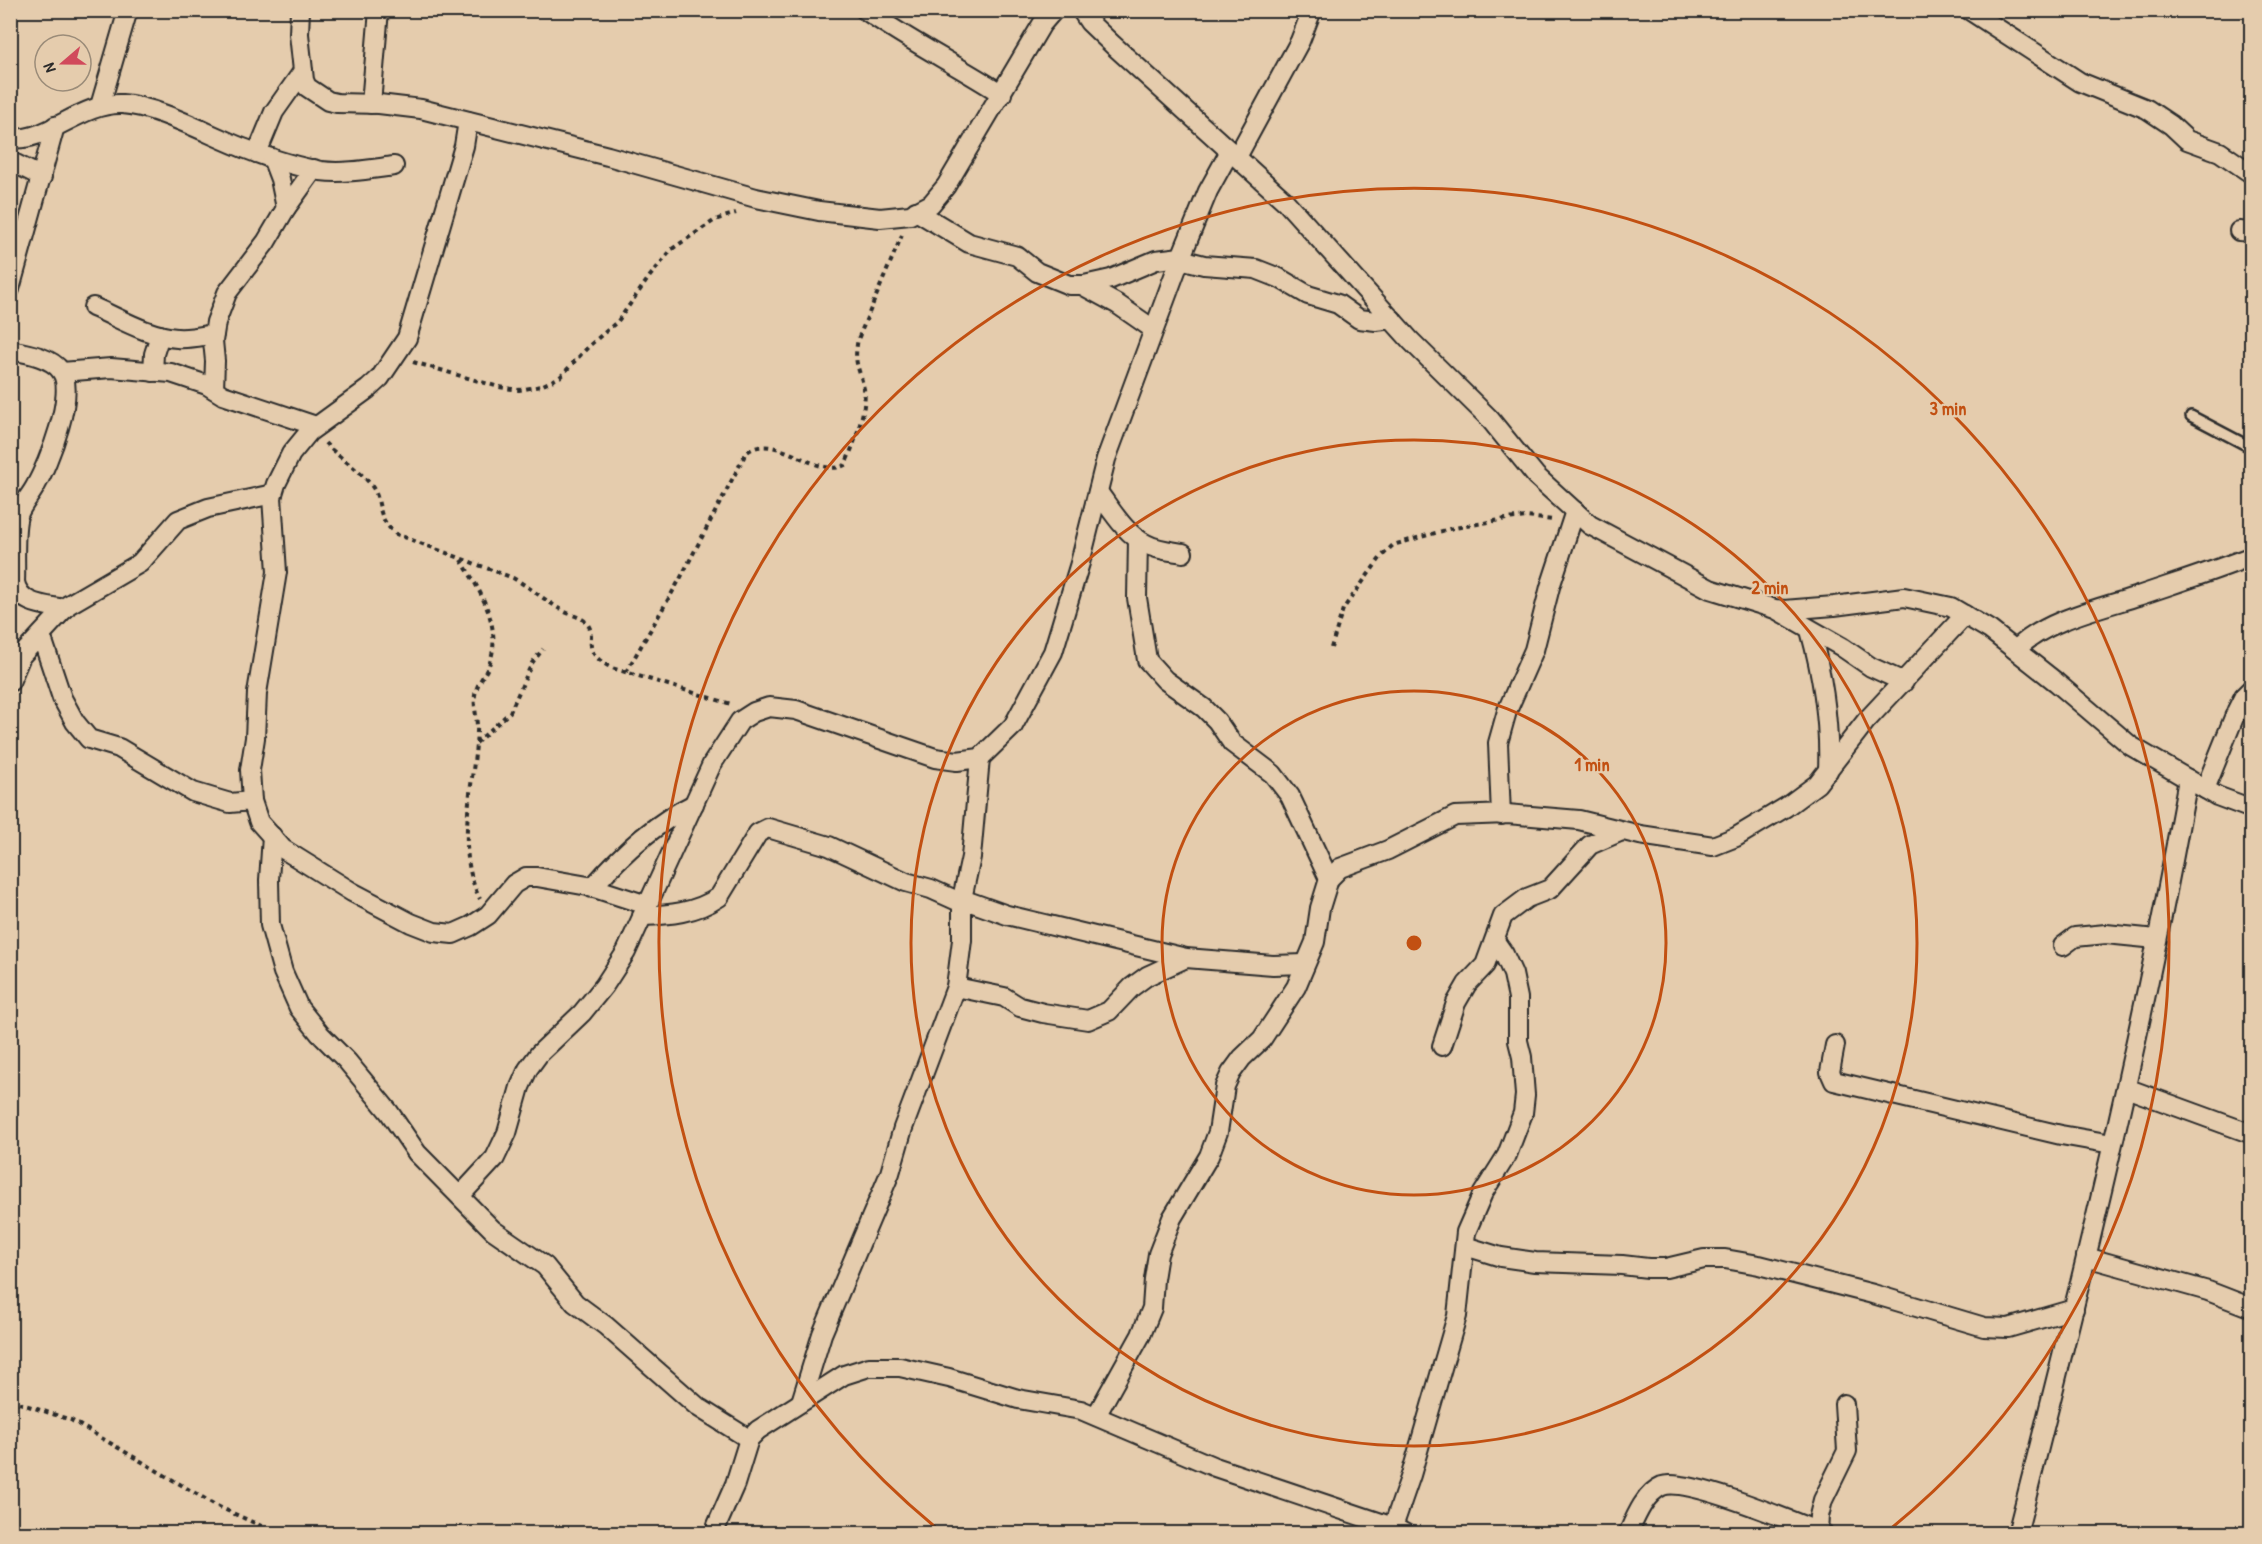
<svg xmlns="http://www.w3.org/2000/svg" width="2262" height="1544" viewBox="0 0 2262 1544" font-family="'Patrick Hand',sans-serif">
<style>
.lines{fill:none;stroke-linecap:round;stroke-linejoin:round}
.lane-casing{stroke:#2b2b2b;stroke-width:14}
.street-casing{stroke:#2b2b2b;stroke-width:22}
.path{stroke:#2b2b2b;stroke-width:4;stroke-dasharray:4.5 4.5;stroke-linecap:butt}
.lane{stroke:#e5ccad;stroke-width:9}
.street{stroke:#e5ccad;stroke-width:18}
.ring{fill:none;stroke:#c25012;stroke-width:3}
.centre{fill:#c25012;stroke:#e5ccad;stroke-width:3}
.ring-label{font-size:18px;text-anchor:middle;font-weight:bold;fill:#c25012;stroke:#e5ccad;stroke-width:4.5;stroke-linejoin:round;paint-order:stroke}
</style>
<rect width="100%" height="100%" fill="#e5ccad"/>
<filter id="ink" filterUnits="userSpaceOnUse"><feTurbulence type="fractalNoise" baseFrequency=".0167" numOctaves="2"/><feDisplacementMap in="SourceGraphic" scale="12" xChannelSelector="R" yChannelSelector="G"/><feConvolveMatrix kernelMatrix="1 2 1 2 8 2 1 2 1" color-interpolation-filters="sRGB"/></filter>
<g filter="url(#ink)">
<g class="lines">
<defs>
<path id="lane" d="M2191,416L2252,448"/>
<g id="street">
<path d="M300,10L299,34L304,80L307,87L328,101L337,103L379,104L421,109L608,156L756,198L819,211L880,218L910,215L931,204L946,186L1042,24L1054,10"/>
<path d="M865,10C909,41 957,65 1002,94"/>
<path d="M1081,10L1089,22L1113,45L1285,201L1411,341L1489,418L1536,476L1590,525L1710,589L1775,609L1784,610L1834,606L1904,597L1951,607L1990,630L2056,682L2131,746L2217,796L2252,809"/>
<path d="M1969,10L2080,82L2147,109L2171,125L2187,140L2220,152L2252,174"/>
<path d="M371,104L379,10"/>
<path d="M100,106L128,10"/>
<path d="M468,121L464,146L407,338L380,378L368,389L309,432L291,454L276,484L272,497L277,572L257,693L255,738L250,770L252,801L259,822L283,849L352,892L411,923L434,932L453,934L471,926L488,915L514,884L526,877H537L588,886L647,905"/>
<path d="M10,138C45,144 81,102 122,104C158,106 211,136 246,149C269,158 296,167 321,171C344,174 371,169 394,166"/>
<path d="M257,153L274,112L303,71"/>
<path d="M1237,157L1300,41L1312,10"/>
<path d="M272,158L280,179L286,208"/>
<path d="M10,161L42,177"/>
<path d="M916,211L969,243L1017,256L1037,272L1069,285H1084L1111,279L1156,260L1181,257"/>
<path d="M2239,231L2252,232"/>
<path d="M1180,259L1204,265L1256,269L1279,278L1308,295L1338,304L1359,319L1376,321L1392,319"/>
<path d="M1082,285L1117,304L1153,329"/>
<path d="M10,289L55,126"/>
<path d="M93,307C119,318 148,336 177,338C189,339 202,336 214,334"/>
<path d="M10,350C26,353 51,357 61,371C77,392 48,464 36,485C31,495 23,503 19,513C13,527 16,565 15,582C19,605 45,605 65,609"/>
<path d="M62,372L111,368L171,373L207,385L223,395L316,426"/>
<path d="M153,372L154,354L160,335"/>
<path d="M214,389L215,361L213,341L216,322L227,293L266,242L286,208L314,169"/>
<path d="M1098,492C1111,509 1125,534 1146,544C1157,550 1171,551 1183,553"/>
<path d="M1138,539L1137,598L1147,660L1165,680L1204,708L1217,721L1232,743L1273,774L1290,796L1329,879"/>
<path d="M1777,610L1842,647L1871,667L1904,682"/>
<path d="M1810,630C1823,677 1830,722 1828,771"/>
<path d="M41,635L62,698L75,722L89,739L119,748L193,792L230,803L252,801"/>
<path d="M2016,650C2043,621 2100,608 2138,596C2176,583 2214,571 2252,556"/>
<path d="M10,682L21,656L68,605L140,563L178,520L208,508L273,494"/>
<path d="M2205,789L2237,710L2244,696L2252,688"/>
<path d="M1501,815L1498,743L1507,711L1534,650L1550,587L1575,511"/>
<path d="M272,836L269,880L270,925L283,972L299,1008L320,1034L347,1061L389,1112L417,1153L493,1230L545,1266L575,1303L606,1326L698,1407L749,1439"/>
<path d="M592,888C621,854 655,823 694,804"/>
<path d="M962,899L1007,915L1186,958L1273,965L1305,964"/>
<path d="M642,916C668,915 696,913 719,897L758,833L768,828L829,846L906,882L931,889L962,903"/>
<path d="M2063,946L2075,937L2106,934L2156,939"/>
<path d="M956,987L1004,997L1020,1007L1043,1013L1088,1020L1109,1011L1132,987L1147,976L1186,958"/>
<path d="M1835,1045L1830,1072L1834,1081L2061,1135L2112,1144"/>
<path d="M1442,1046L1456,1003L1467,984L1485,965L1503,916L1527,898L1550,889L1590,845L1622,831"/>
<path d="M2126,1088L2252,1134"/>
<path d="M460,1196L495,1158L507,1133L520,1087L528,1069L539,1054L582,1013L604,986L626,952L712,764L740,721L754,712L769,707L796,710L935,758L957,761L980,758L1013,726L1053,652L1080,563L1106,459L1181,257L1208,191L1230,151"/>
<path d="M1465,1246L1501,1257L1535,1262L1622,1265L1648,1268H1666L1704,1259H1725L1759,1265L1873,1294L1984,1327L2008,1328L2074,1309"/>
<path d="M2086,1257L2208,1291L2252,1308"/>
<path d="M801,1402L822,1334L890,1173L903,1128L956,987L962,940V899L971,857L980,758"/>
<path d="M1096,1416L1141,1335L1152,1308L1154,1279L1158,1254L1172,1218L1209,1156L1218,1132L1225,1086L1231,1073L1242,1058L1262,1039L1296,987L1315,942L1320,908L1329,879L1340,868L1388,850L1455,816L1507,814L1579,820L1640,835L1713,846L1736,837L1786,807L1817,784L1866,721L1965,615"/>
<path d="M717,1525L735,1484L749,1439L758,1430L844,1375L869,1367H900L949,1378L1018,1399L1081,1410L1215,1467L1393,1527L1406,1534"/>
<path d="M1393,1527L1411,1475L1457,1316L1466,1232L1483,1193L1507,1155L1523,1113L1525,1095L1522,1057L1518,1041V998L1513,974L1504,954L1495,941"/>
<path d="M1818,1531L1819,1516L1823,1500L1847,1451L1844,1404"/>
<path d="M1628,1534C1635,1518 1645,1493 1662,1486C1687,1477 1794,1522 1824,1534"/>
<path d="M2017,1534C2081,1284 2143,1033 2188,779"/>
</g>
</defs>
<use href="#lane" class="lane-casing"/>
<use href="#street" class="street-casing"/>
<g class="path">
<path d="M413,362L499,387L519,390L541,386L560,377L590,345L618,321L650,276L672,249L715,220L736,213"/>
<path d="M325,443C338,457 360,470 371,485C384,502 374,516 396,534L513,578C531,588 547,602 565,612C571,615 581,617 586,622C600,638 576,649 612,668L731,704"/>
<path d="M461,560C480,590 502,626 490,662C487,673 478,681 476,691C472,703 478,719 477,732C474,785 454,849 480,899"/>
<path d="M1331,648L1343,609L1381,557L1393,545L1449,529L1506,519L1527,517L1553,520"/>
<path d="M626,672L680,579L746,453C775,429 817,480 845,465C853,447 868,408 864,389C859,366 853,364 858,339L902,235"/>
<path d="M476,743L510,712L532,663L543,649"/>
<path d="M10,1400L71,1420L217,1506L279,1534"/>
</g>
<use href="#lane" class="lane"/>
<use href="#street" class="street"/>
</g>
</g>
<g class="ring">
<circle cx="1414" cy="943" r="252"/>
<circle cx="1414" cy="943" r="503"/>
<path d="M939 1530A755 755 0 1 1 1889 1530"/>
</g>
<circle cx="1414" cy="943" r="9" class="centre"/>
<g class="ring-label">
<text x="1948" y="415">3 min</text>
<text x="1770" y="594">2 min</text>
<text x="1592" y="771">1 min</text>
</g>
<rect width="2262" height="1544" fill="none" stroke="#e5ccad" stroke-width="36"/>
<rect x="18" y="18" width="2226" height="1508" fill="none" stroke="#2b2b2b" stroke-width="2" filter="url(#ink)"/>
<g transform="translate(63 63) rotate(250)"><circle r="28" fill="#e5ccad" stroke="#9b8c79" stroke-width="1.5"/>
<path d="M0-4.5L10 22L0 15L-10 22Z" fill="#d1495b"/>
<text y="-9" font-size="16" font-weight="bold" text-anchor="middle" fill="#2b2b2b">N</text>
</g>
</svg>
